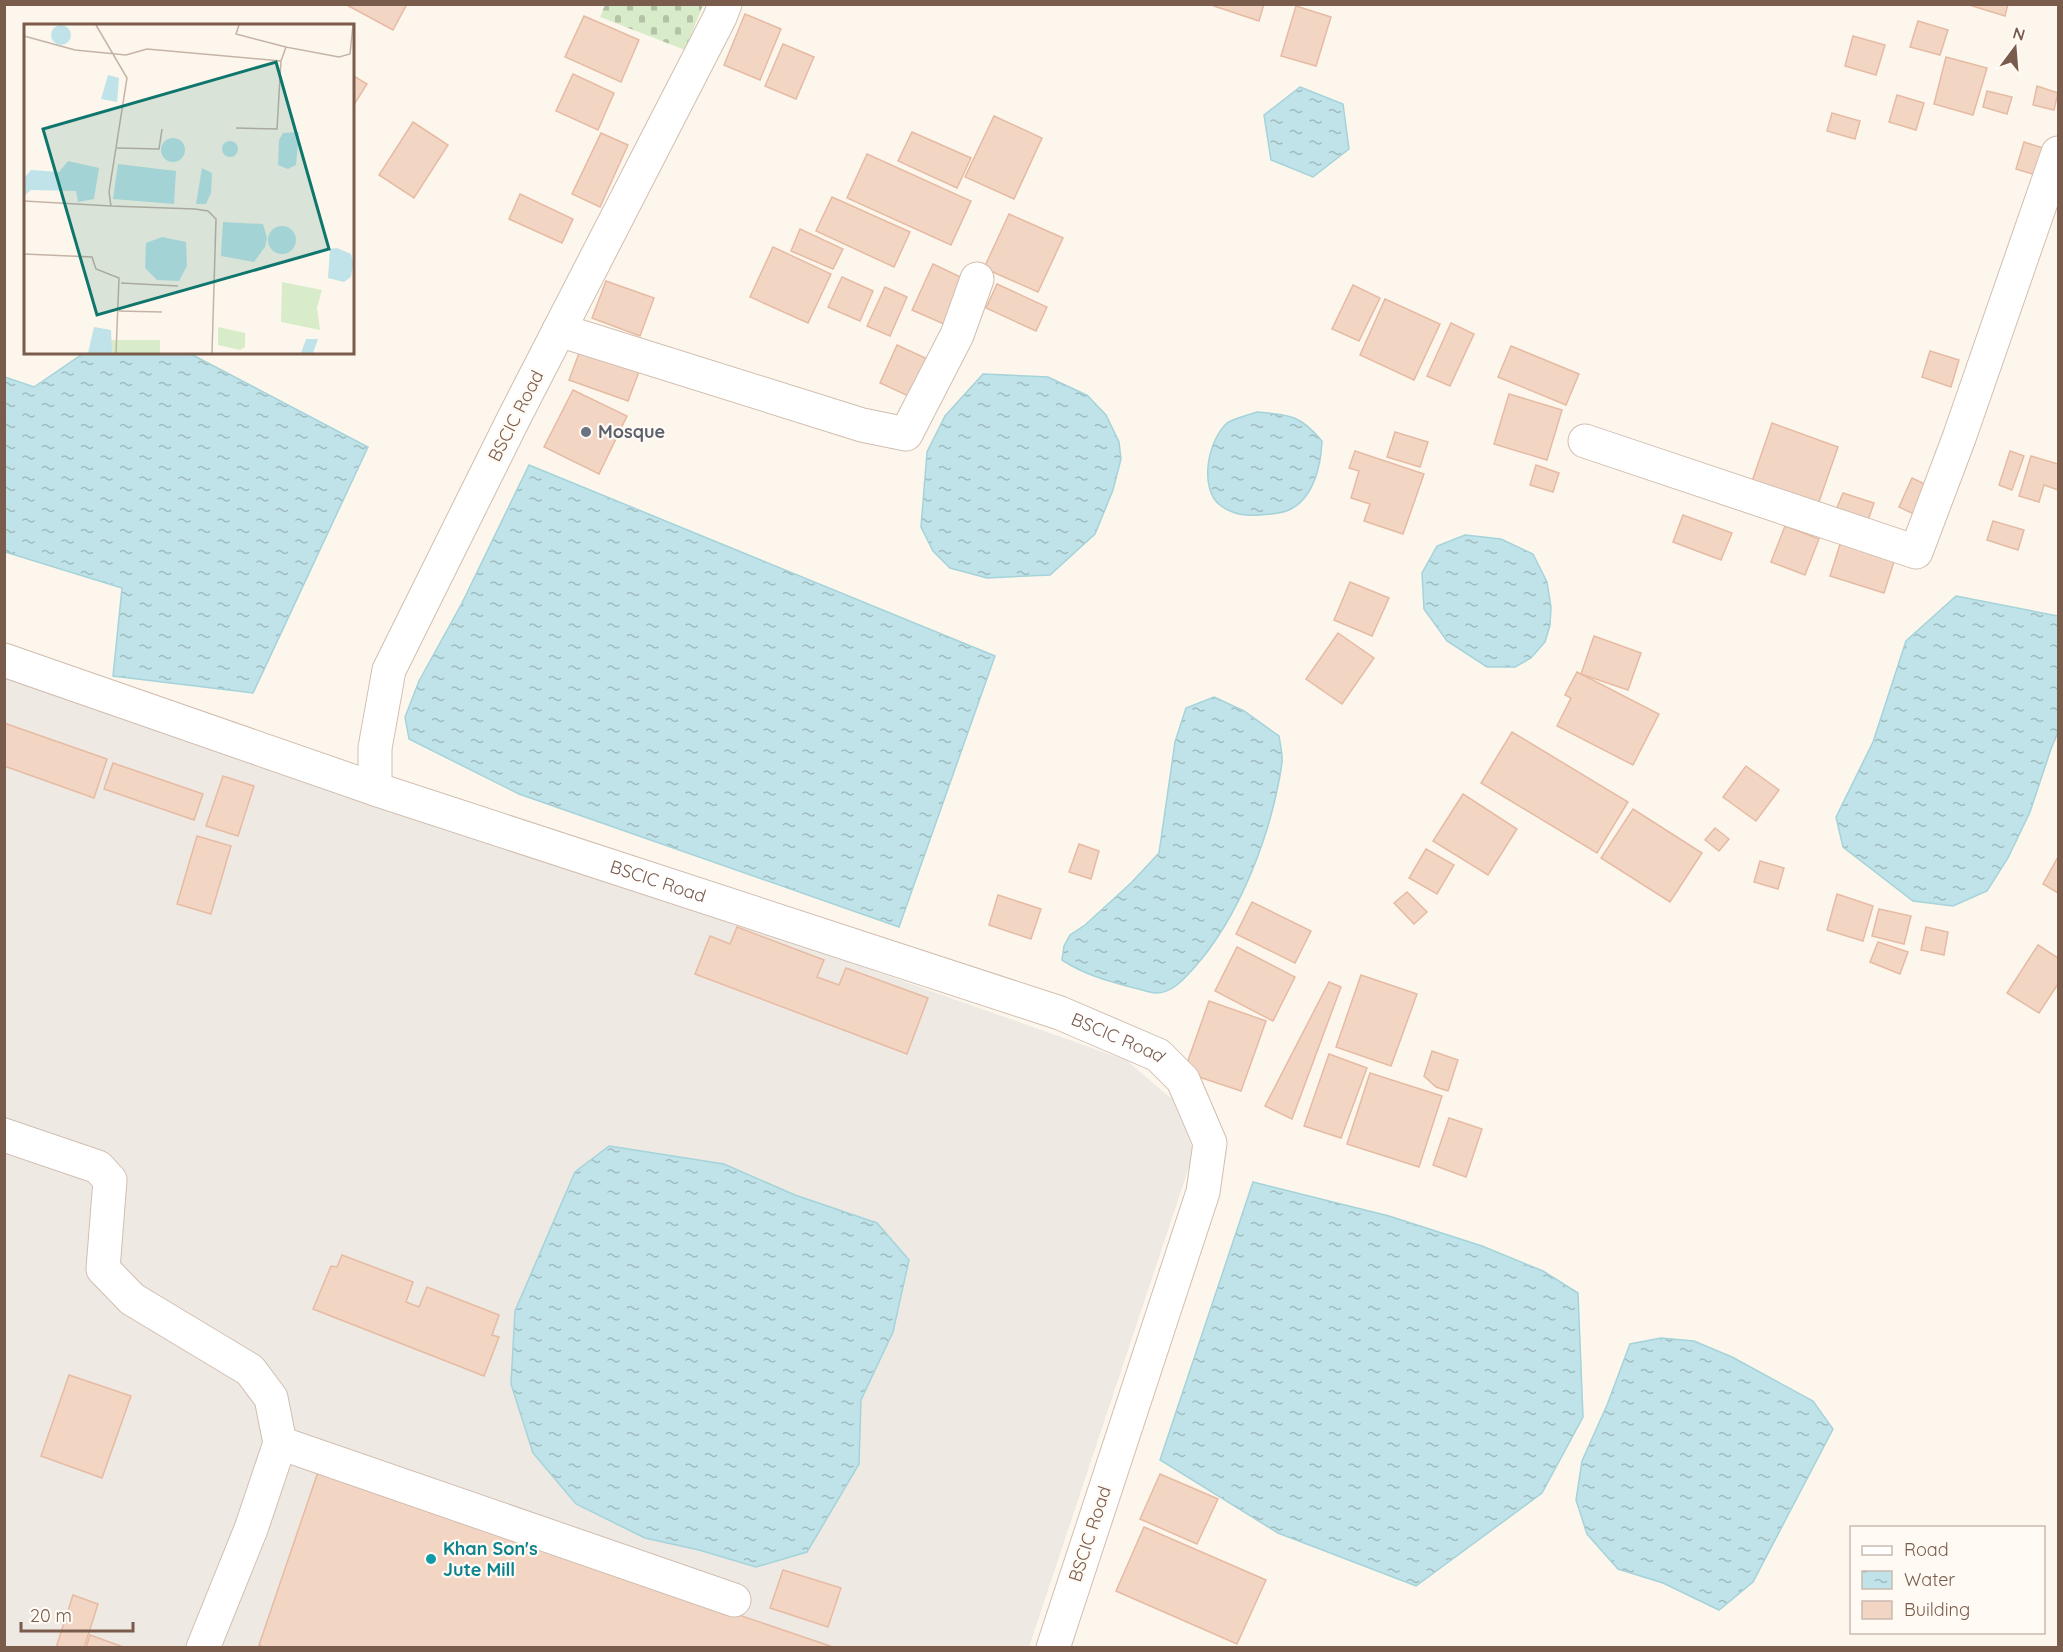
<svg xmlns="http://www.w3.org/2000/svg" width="2063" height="1652" viewBox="0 0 2063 1652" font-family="Quicksand,sans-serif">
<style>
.industrial{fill:#efe9e4}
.cemetery{fill:url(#cemetery-stones)}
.water{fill:url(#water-ripples);stroke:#a5d3da;stroke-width:1.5}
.building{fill:#f3d5c3;stroke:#e6bba3;stroke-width:1.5}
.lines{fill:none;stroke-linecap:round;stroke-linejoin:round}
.minor-casing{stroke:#d1beb0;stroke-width:35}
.minor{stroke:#fff;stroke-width:33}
.worship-dot{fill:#6b7280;stroke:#fffaf3;stroke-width:2}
.culture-dot{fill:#0f9aa8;stroke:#fffaf3;stroke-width:2}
.labels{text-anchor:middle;stroke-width:4.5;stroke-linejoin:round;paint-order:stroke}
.street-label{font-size:18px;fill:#7a5c4d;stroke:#fffaf3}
.worship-label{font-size:18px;font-weight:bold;fill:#5b616d;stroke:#fffaf3;text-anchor:start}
.culture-label{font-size:18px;font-weight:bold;fill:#0d838f;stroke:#fffaf3;text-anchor:start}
.inset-road{fill:none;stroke:#c5b3a7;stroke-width:1.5}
.view{fill:#0f766e;fill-opacity:0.15;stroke:#0f766e;stroke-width:3}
.inset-edge{fill:none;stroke:#7a5c4d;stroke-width:3}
</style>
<defs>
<pattern id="cemetery-stones" width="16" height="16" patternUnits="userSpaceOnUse" patternTransform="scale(1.5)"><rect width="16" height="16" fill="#d8ecc9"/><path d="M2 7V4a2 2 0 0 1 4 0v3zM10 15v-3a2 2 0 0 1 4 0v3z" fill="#b4c2a5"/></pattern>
<pattern id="water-ripples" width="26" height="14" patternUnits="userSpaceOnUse" patternTransform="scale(1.5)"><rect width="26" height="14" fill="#bfe3e8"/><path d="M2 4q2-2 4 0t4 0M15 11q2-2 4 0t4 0" fill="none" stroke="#a0bbbe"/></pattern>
</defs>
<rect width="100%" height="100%" fill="#fdf6ec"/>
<path class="industrial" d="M4,660L400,803L1126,1060L1172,1099L1194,1152L1029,1647H5Z"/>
<path class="cemetery" d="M605,5H703L685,50L600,17Z"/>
<g class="water">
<path d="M1300,87L1343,104L1349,149L1313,177L1271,160L1264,115Z"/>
<path d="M84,353H189L368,447L253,693L113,676L122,588L5,552V377L34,387Z"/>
<path d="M983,374L1048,377L1087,395L1106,415L1119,442L1121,459L1113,490L1095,534L1050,575L987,578L950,568L933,551L921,527L927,452L945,416Z"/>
<path d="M1257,412C1291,415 1300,415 1322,441C1321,465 1314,497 1291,509C1282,514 1271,514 1260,515C1246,516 1234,515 1221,506C1198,489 1208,440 1227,423C1234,418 1249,415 1257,412Z"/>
<path d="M529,465L995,656L899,927L519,794L409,739L405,717L419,681L462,603Z"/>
<path d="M1465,535L1501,539L1533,554L1547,582L1551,607L1550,625L1545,642L1531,658L1515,667H1487L1447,641L1424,609L1422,573L1437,546Z"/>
<path d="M1956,596L2058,616V732L2051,749L2030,812L2008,858L1987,891L1953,906L1913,901L1843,847L1836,817L1873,742L1906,641Z"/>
<path d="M1214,697L1244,711L1279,736C1280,744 1283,754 1282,763C1272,832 1240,917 1193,969C1183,980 1172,993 1156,993C1149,993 1141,989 1134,988C1108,981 1085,975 1062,960L1064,946L1070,935L1085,925L1131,883L1159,853L1175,742L1186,708Z"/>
<path d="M609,1146L724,1164L795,1195L877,1223L909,1260L893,1332L861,1400L859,1464L807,1552L756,1567L699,1550L645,1538L576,1504L533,1453L511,1384L515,1311L575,1172Z"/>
<path d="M1253,1182L1389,1216L1482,1246L1543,1271L1578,1293L1583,1417L1542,1493L1416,1586L1278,1533L1160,1460Z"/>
<path d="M1661,1338L1694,1341L1732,1357L1813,1401L1833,1429L1753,1582L1719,1610L1663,1583L1618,1569L1587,1534L1576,1500L1582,1461L1607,1405L1630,1344Z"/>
</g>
<g class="building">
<path d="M345,4H407L393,30Z"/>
<path d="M1215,4H1264L1259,21L1214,6Z"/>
<path d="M1966,4H2008L2005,16Z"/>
<path d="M1296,6L1331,17L1316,66L1281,56Z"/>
<path d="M745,14L781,29L760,80L724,65Z"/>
<path d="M584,16L639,40L621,82L565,57Z"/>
<path d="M1918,21L1948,30L1940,55L1910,47Z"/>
<path d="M1853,36L1885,45L1876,75L1845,66Z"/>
<path d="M783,44L814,57L796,99L765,86Z"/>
<path d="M1946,57L1987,68L1973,115L1934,104Z"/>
<path d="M573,74L614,93L598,130L556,111Z"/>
<path d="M352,75L367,84L352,108Z"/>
<path d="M2037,86L2058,93L2054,110L2033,105Z"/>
<path d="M1987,91L2012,97L2007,114L1983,107Z"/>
<path d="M1897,95L1924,103L1916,130L1889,122Z"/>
<path d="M1832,113L1860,121L1855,139L1827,131Z"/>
<path d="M994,116L1042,138L1014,199L965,177Z"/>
<path d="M413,122L448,145L414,198L379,175Z"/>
<path d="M912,132L971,158L957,188L898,161Z"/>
<path d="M601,133L628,145L600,207L572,194Z"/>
<path d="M2024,142L2053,151L2045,178L2016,169Z"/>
<path d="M867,154L971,201L951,245L847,198Z"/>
<path d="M520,194L573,219L562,243L509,219Z"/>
<path d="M832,197L910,232L894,267L816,231Z"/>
<path d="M1009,214L1063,238L1038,292L984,268Z"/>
<path d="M800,229L843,249L833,269L791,251Z"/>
<path d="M773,247L831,274L808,323L750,297Z"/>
<path d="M933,264L965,279L944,324L912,310Z"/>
<path d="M842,277L873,291L860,321L828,307Z"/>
<path d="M606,281L654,298L640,336L592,318Z"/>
<path d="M997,284L1047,307L1036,331L986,308Z"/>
<path d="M1353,285L1380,298L1359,341L1332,329Z"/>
<path d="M885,287L907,297L890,336L867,326Z"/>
<path d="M1385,299L1440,324L1414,380L1360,355Z"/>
<path d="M1451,323L1474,334L1450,386L1427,376Z"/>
<path d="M584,340L643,361L628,401L569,380Z"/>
<path d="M897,345L932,361L915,399L880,383Z"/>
<path d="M1511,346L1579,374L1566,405L1498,377Z"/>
<path d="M1930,351L1959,360L1951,387L1922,377Z"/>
<path d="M573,390L627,416L599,474L544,447Z"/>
<path d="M1509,394L1562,410L1547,460L1494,444Z"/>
<path d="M1772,423L1838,447L1814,516L1748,493Z"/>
<path d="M1395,432L1428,442L1420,467L1387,457Z"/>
<path d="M1355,451L1424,474L1403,534L1364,521L1370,504L1351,498L1359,471L1349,468Z"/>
<path d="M2010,451L2024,456L2012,490L1999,485Z"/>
<path d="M2031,456L2058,464V490L2044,485L2039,502L2019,496Z"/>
<path d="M1536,465L1559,473L1553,492L1530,485Z"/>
<path d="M1912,478L1929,486L1916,515L1899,507Z"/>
<path d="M1843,493L1874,503L1866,526L1834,515Z"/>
<path d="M1683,515L1732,533L1721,560L1673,542Z"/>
<path d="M1993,521L2024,530L2018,550L1987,540Z"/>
<path d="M1785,526L1819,539L1805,575L1771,562Z"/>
<path d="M1843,535L1897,552L1884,593L1830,576Z"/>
<path d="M1350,582L1389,598L1372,636L1334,620Z"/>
<path d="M1338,633L1374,658L1342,704L1306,679Z"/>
<path d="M1594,636L1641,653L1628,690L1581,674Z"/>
<path d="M1577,672L1659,714L1633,765L1557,726L1571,698L1565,695Z"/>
<path d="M4,723L107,759L94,798L4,766Z"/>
<path d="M1512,732L1628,802L1597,853L1481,783Z"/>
<path d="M113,763L203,794L194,820L104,789Z"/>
<path d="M1746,766L1779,790L1756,821L1723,797Z"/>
<path d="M223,776L254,786L238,836L206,826Z"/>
<path d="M1463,794L1517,829L1488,875L1433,841Z"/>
<path d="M1633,809L1702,853L1670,902L1601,858Z"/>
<path d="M1715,828L1729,839L1719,851L1705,840Z"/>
<path d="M197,836L231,846L211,914L177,904Z"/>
<path d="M1079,844L1099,851L1091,879L1069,872Z"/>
<path d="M1426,849L1454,865L1437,894L1409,878Z"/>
<path d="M2058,857V893L2043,884Z"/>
<path d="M1760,861L1784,868L1778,889L1754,882Z"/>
<path d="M1407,892L1427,912L1414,924L1394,903Z"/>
<path d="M1837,894L1873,906L1863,941L1827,930Z"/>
<path d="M998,895L1041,909L1031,939L989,925Z"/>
<path d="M1252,902L1311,931L1295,963L1236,934Z"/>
<path d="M1879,909L1911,916L1904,944L1872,936Z"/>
<path d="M737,927L824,960L817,977L839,985L846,968L928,998L907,1054L695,974L710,936L730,944Z"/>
<path d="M1926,927L1948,932L1944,955L1921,950Z"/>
<path d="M1878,942L1908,952L1900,974L1870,962Z"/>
<path d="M2038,945L2058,958V984L2039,1013L2007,993Z"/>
<path d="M1237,947L1295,977L1273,1021L1215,991Z"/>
<path d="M1361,975L1417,994L1391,1066L1336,1047Z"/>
<path d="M1329,982L1341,987L1292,1119L1265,1106Z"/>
<path d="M1209,1001L1266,1021L1241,1091L1184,1072Z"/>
<path d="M1432,1051L1458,1060L1448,1091L1436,1087L1424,1076Z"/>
<path d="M1329,1054L1367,1068L1341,1138L1304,1126Z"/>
<path d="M1370,1073L1442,1096L1419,1167L1347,1144Z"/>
<path d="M1449,1118L1482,1129L1466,1177L1433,1165Z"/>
<path d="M342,1255L413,1282L406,1302L419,1307L427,1287L499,1315L492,1335L499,1337L484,1376L313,1309L331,1266L337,1267Z"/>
<path d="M69,1375L131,1396L102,1478L41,1456Z"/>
<path d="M318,1472L836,1648H265L259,1645Z"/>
<path d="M1160,1474L1218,1499L1197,1544L1140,1519Z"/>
<path d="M1144,1527L1266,1580L1237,1644L1116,1591Z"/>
<path d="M783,1570L841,1588L828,1627L770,1608Z"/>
<path d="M73,1595L98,1604L84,1648H56Z"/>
<path d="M90,1635L126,1648H86Z"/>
</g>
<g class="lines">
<defs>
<g id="minor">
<path id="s1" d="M725,4L720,17L515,416L389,670L375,748V789L1060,1013L1158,1055L1183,1080L1210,1143L1203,1192L1053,1648"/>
<path d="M559,330L862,425L906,434L957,335L977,279"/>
<path d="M1585,441L1916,552L1959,438L2058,153"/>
<path d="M4,660L375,789"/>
<path d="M4,1135L98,1167L110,1180L103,1269L132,1299L250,1370L271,1398L280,1443L251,1529L203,1648"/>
<path d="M280,1443L734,1600"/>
</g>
</defs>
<use href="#minor" class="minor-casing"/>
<use href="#minor" class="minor"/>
</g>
<circle class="worship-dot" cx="586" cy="432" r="6"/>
<circle class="culture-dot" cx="431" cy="1559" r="6"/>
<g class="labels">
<g class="street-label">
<text transform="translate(516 416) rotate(-63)" y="6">BSCIC Road</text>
<text dy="6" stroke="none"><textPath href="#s1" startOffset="1164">BSCIC Road</textPath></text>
<text dy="6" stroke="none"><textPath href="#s1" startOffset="1650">BSCIC Road</textPath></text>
<text transform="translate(1090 1534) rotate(-72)" y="6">BSCIC Road</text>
</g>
<g class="worship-label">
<text x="598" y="438">Mosque</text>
</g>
<g class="culture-label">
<text x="443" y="1555">Khan Son's<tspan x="443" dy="21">Jute Mill</tspan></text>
</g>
</g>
<g transform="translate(24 24)">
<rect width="330" height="330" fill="#fdf6ec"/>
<path d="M258,258L298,266L293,284L296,306L257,298ZM73,316H136V329H73Z" fill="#d8ecc9"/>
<path d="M194,303L221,309V323L216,326L194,321Z" fill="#d8ecc9"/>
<path d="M27 11a10 10 0 1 1 20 0a10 10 0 1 1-20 0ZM84,51L95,54L93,78L77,75ZM275,108L272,141L264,145L254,141L255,116L259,109ZM137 126a12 12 0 1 1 24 0a12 12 0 1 1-24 0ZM198 125a8 8 0 1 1 16 0a8 8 0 1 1-16 0ZM44,137L75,144L70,175L54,178L52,167L7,166L0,172V154L7,146L35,148ZM94,140L152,147L150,180L89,175ZM178,144L188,149L187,169L182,180H172ZM199,198L239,200L243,214L241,223L230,238L197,232ZM244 216a14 14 0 1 1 28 0a14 14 0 1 1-28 0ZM138,213L162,218L163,242L155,257L133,256L121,244L122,219ZM313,224L327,230L329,240L327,253L320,258L304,254L306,225ZM70,303L87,306L88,329H64ZM282,315H294L289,329H277Z" fill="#bfe3e8"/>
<path class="inset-road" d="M72,1L103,54L85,168L87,182L171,185L184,187L192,195L188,329M215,1L212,10L262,23M0,12L51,26L102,31L123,25L257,37M212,104L253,105L257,37L262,23L315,33L326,30L329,1M93,124L135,125L138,105M0,177L87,182M0,230L68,233L72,245L95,254L92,329M97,259L154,262M95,287L138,288"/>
<path class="view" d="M252,38L305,225L73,291L19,105Z"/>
<rect width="330" height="330" class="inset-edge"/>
</g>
<rect width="2063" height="1652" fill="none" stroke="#7a5c4d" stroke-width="12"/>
<rect x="1850" y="1526" width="195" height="108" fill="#fffaf3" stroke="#cabbb1" stroke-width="1.5"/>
<rect x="1862" y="1546" width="30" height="9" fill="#ffffff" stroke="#cabbb1" stroke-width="1.5"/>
<text x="1904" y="1556" font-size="18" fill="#7a5c4d">Road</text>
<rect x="1862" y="1571" width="30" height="18" fill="url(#water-ripples)" stroke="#cabbb1" stroke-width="1.5"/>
<text x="1904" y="1586" font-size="18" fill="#7a5c4d">Water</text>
<rect x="1862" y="1601" width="30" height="18" fill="#f3d5c3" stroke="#cabbb1" stroke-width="1.5"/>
<text x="1904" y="1616" font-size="18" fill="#7a5c4d">Building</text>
<g transform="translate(2015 48) rotate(16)" stroke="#fffaf3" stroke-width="4.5" paint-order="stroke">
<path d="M0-4.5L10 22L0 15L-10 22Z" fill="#7a5c4d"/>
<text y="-9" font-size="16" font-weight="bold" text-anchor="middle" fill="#7a5c4d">N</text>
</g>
<path d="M21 1622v9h112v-9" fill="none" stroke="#7a5c4d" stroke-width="3"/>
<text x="30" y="1622" font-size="18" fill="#7a5c4d" stroke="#fffaf3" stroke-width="4.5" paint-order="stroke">20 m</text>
</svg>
